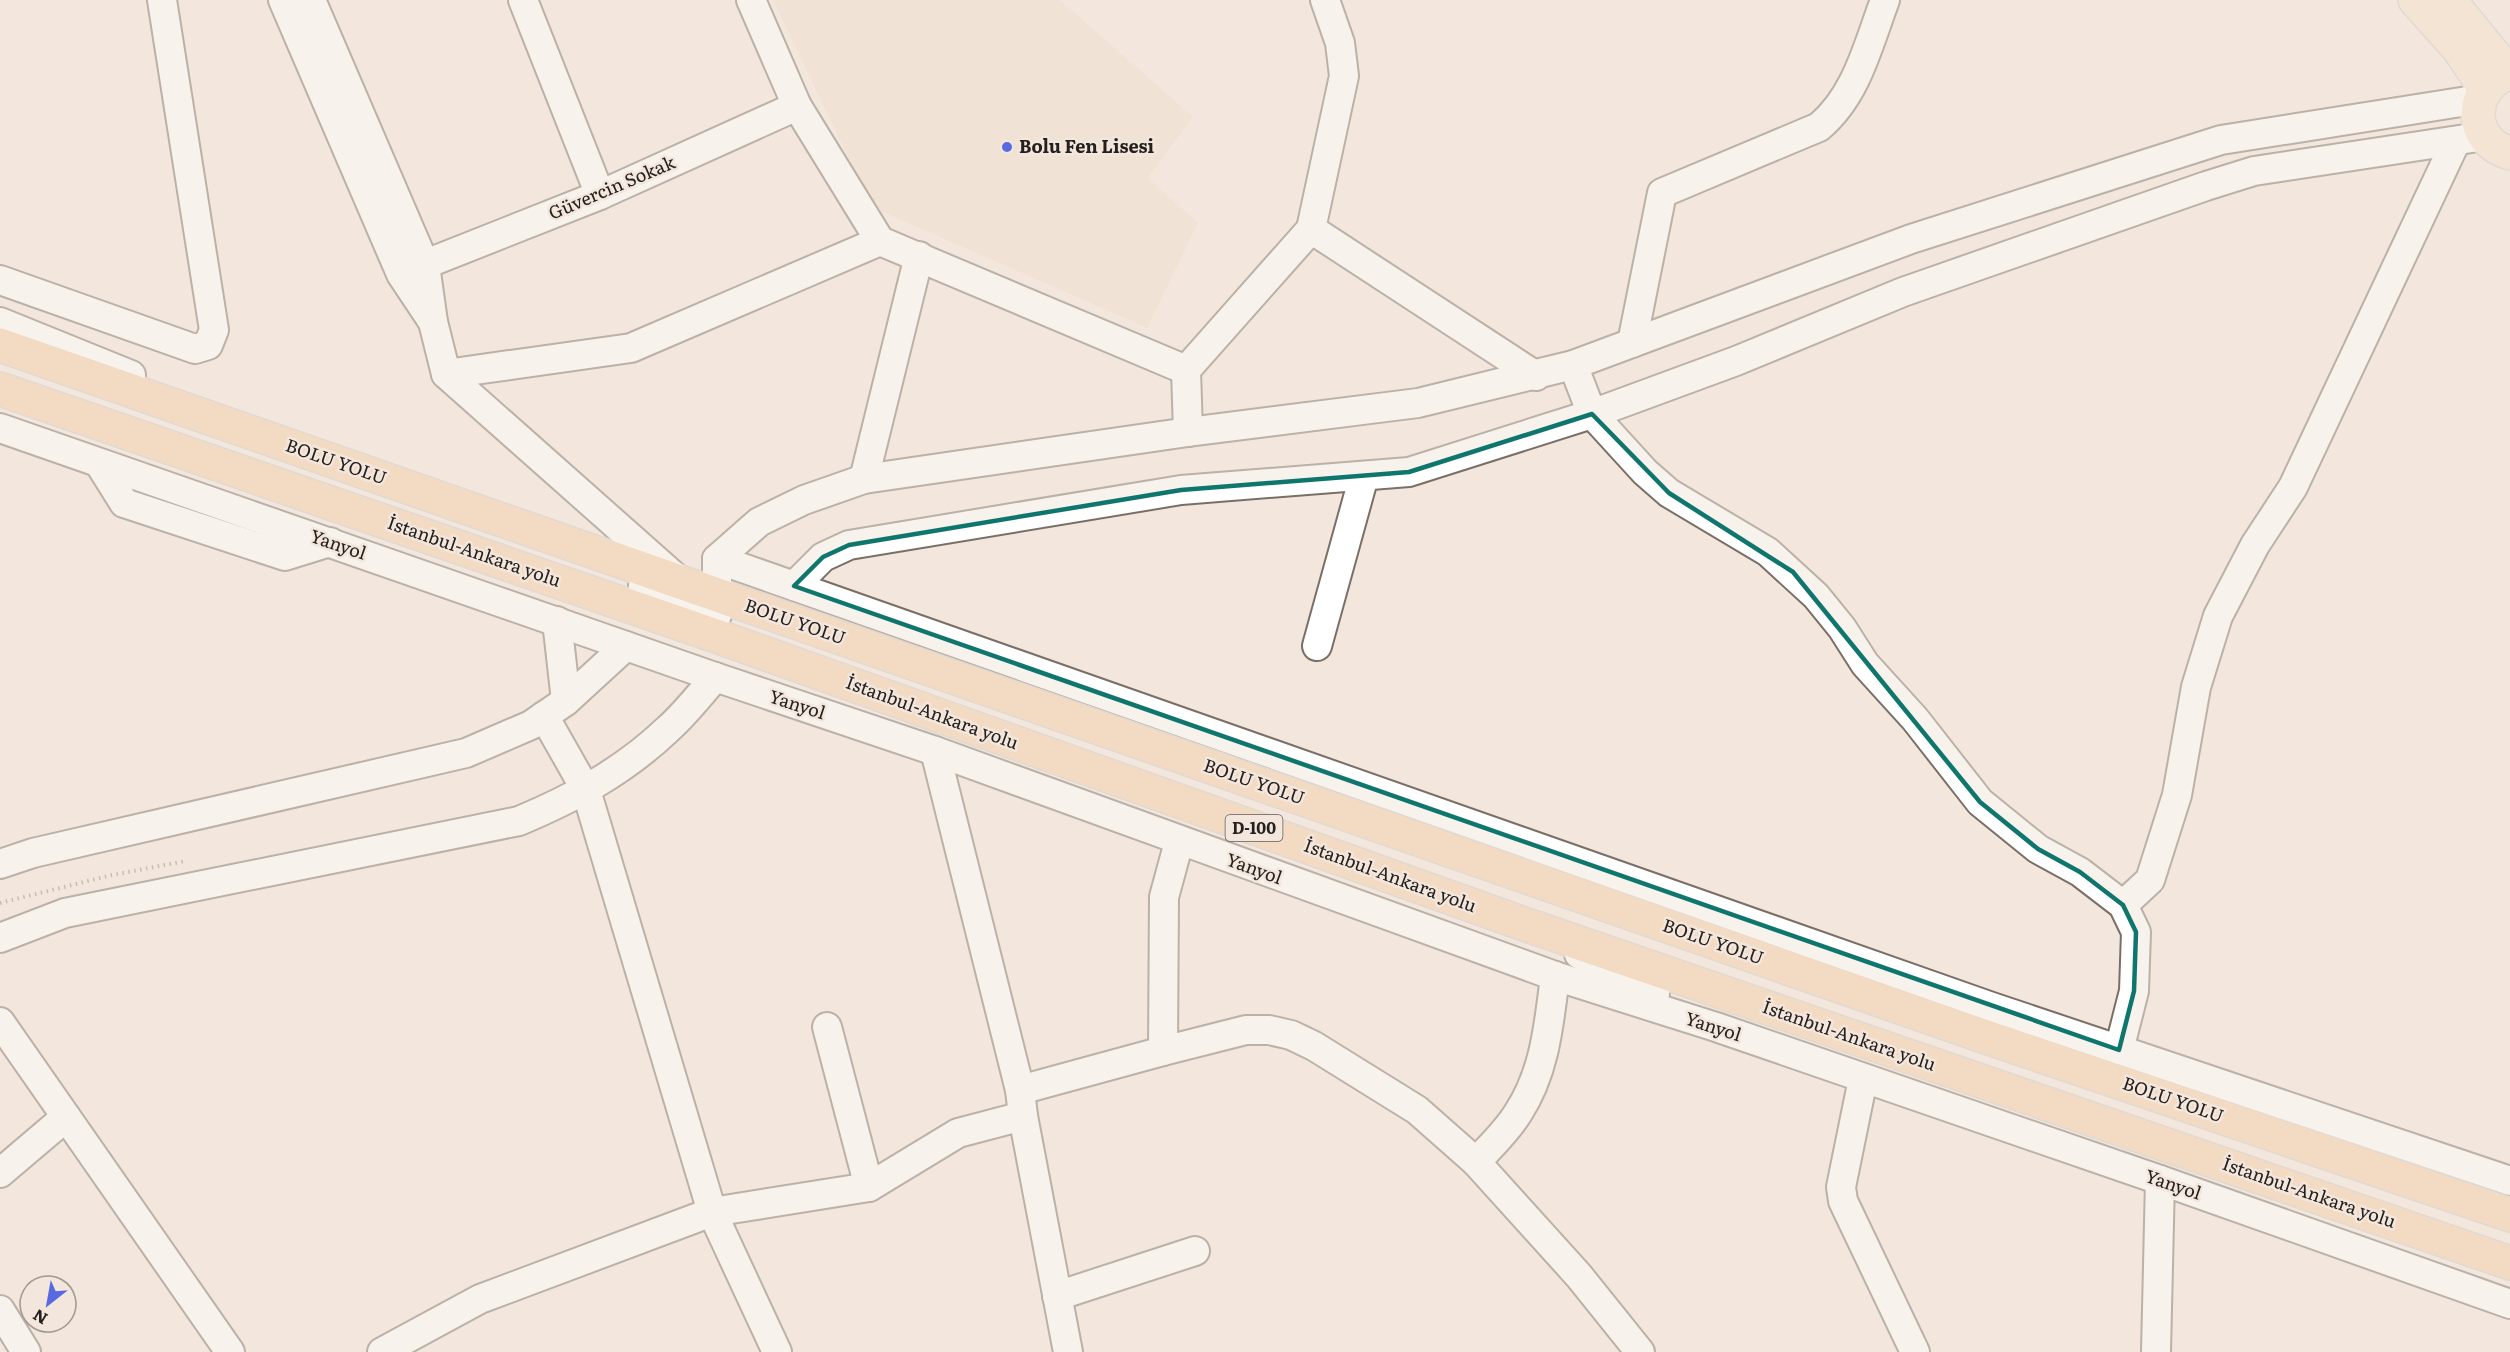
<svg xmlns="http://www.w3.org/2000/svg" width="2510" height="1352" viewBox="0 0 2510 1352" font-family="Literata,serif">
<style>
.built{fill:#eddccc}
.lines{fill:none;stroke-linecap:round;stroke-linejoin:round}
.minor-casing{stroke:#796f66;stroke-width:32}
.major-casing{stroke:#cac9c9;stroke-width:36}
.highway-casing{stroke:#cac9c9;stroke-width:36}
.path{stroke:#928a83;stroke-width:4;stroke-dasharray:1.5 4.5;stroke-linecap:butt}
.minor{stroke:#fff;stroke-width:28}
.major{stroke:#f7dfc9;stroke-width:33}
.highway{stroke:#f2c9a5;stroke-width:33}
.marked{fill:none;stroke:#0f766e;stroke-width:4.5;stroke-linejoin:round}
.poi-dot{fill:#596ae1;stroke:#f3e7dd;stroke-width:2}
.labels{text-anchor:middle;stroke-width:5;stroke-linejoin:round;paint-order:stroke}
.shield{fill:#f3e7dd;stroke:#625c57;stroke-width:1.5}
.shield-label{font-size:16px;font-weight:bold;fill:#24201d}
.poi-label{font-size:18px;font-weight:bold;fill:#24201d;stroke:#f3e7dd;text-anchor:start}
.street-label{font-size:18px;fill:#24201d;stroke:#f3e7dd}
</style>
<rect width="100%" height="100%" fill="#f3e7dd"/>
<path class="built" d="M773,0H1060L1193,117L1148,178L1198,223L1147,328L872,207Z"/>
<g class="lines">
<defs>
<g id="minor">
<path d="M283,0L401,274L433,322L425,265L311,0"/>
<path d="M523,0L600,195"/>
<path d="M751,0L797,106L880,241"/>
<path d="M1325,0L1340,43L1344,76L1311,229L1536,376"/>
<path d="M408,271L600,195L797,106"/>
<path d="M0,280L195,349L208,345L214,330L162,0"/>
<path d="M0,322L131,375"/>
<path d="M433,322L446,374L676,578"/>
<path d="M1632,343L1662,193L1819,127C1857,95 1868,45 1885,0"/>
<path d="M1573,365L1592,414L1645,472L1669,493L1768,552L1816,596L1842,628L1865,664L1915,719L1980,802L2038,849L2080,872L2123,905L2136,932L2134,991L2119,1050"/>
<path d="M446,374L631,348L880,241L1186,370"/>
<path d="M0,428L715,677L935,751L1555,976L1716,1027L2160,1180L2510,1304"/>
<path d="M1188,432L1186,370L1311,229"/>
<path d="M99,463L124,503L285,556L330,542"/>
<path d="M864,479L919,256"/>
<path d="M717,559L759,522L804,500L864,479L1188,432L1418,403L1573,365L1911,239L2221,140L2480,99"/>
<path d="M643,585L717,615V559L1992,1007L2510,1181"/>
<path d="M794,586L823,557L849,545L1181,490L1409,472L1592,414L1736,361L1903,292L2206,186L2254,171L2485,136"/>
<path d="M557,621L566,701"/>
<path d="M1317,646L1364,476"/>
<path d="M544,716L586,790L712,1212L777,1352"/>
<path d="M935,751L1020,1090L1163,1051"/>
<path d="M1179,842L1164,897L1163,1051L1246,1030H1269L1291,1035L1314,1046L1417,1110L1476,1162L1579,1276L1640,1352"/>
<path d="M0,864L33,853L466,753L531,725L566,701L626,646"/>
<path d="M2123,905L2150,880L2177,795L2196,687L2218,616L2255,545L2293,487L2456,141"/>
<path d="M0,938L65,913L519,821C574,798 624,771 668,729C685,714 700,695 715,677"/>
<path d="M1579,954L1655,994"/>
<path d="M0,1022L230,1352"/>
<path d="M827,1027L869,1187"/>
<path d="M1863,1079L1841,1187L1843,1201L1915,1352"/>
<path d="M1023,1116L1068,1352"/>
<path d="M1476,1162C1491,1146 1507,1131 1518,1113C1545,1072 1549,1024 1555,976"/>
<path d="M0,1173L66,1117"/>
<path d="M1057,1296L1195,1251"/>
<path d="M0,1310L26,1352"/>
<path d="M382,1352L480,1299L712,1212L869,1187L958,1133L1023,1116L1020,1090"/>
<path d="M2156,1352L2160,1180"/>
</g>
<g id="major">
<path d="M2415,0L2459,49L2485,88"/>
<path d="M2449,0L2508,72"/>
<path d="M2510,72C2469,86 2466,141 2510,153"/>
</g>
<g id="highway">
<path d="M0,345L1983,1036L2510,1215"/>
<path d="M0,389L719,637L1527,925L2510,1263"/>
</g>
</defs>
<use href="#minor" class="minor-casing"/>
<use href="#major" class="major-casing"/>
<use href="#highway" class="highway-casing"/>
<path class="path" d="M0,903L112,875L186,861"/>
<use href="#minor" class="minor"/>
<use href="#major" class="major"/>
<use href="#highway" class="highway"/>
</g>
<path d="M0 0H2510V1352H0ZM1592,414L1669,493L1793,572L1980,802L2038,849L2080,872L2123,905L2136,932L2134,991L2119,1050L794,586L823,557L849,545L1181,490L1409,472Z" fill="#f3e7dd" fill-opacity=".55" fill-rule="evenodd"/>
<path class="marked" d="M1592,414L1669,493L1793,572L1980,802L2038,849L2080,872L2123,905L2136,932L2134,991L2119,1050L794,586L823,557L849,545L1181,490L1409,472Z"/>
<circle class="poi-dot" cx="1007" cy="147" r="6"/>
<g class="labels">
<rect class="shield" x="1225.5" y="815" width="57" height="26" rx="4.5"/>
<g class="shield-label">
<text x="1254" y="834">D-100</text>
</g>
<g class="poi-label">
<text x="1019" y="153">Bolu Fen Lisesi</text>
</g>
<g class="street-label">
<text transform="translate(612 188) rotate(-23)" y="6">Güvercin Sokak</text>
<text transform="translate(336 462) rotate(19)" y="6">BOLU YOLU</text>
<text transform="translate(338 545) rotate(19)" y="6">Yanyol</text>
<text transform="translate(474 552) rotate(19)" y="6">İstanbul-Ankara yolu</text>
<text transform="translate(795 622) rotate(19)" y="6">BOLU YOLU</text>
<text transform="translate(797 705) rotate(18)" y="6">Yanyol</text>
<text transform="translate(932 713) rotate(20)" y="6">İstanbul-Ankara yolu</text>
<text transform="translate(1254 782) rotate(19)" y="6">BOLU YOLU</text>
<text transform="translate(1254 869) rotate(20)" y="6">Yanyol</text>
<text transform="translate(1390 876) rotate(20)" y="6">İstanbul-Ankara yolu</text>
<text transform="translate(1713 942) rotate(19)" y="6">BOLU YOLU</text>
<text transform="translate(1713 1027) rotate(18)" y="6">Yanyol</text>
<text transform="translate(1849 1036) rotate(19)" y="6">İstanbul-Ankara yolu</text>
<text transform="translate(2173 1100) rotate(19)" y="6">BOLU YOLU</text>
<text transform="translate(2173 1185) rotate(19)" y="6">Yanyol</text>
<text transform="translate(2309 1193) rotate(19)" y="6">İstanbul-Ankara yolu</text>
</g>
</g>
<g transform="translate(48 1304) rotate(211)"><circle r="28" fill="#f3e7dd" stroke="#a09790" stroke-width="1.5"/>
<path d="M0-4.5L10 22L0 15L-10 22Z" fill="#596ae1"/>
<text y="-9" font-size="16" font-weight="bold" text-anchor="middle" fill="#24201d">N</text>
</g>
</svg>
